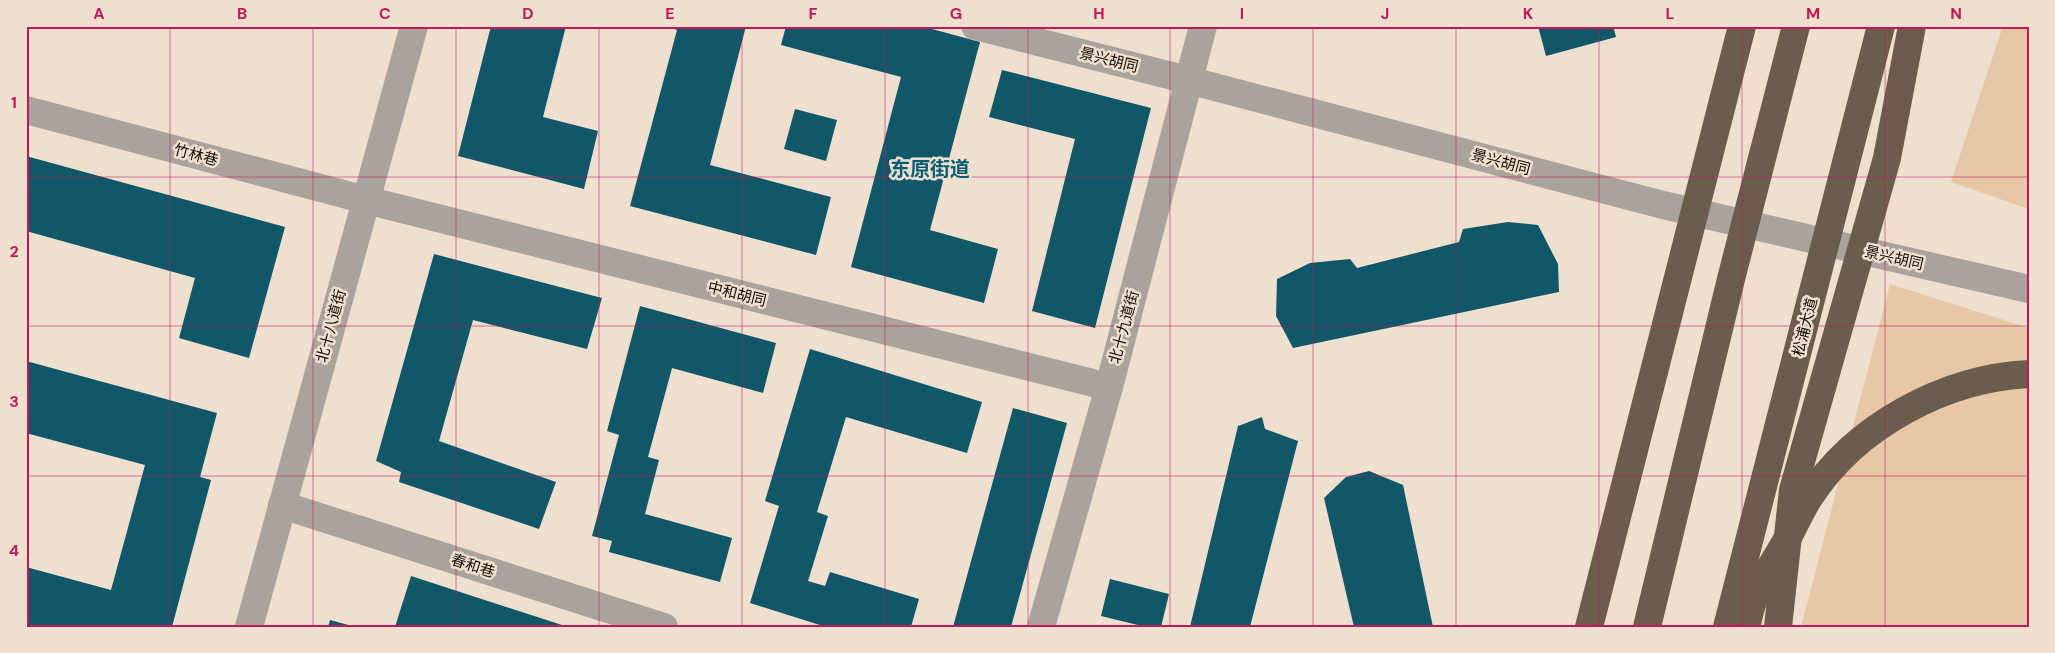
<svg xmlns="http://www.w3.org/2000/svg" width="2055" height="653" viewBox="0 0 2055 653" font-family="'DM Sans','Noto Sans SC',sans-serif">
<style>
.green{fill:#e7c7a6}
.building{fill:#105769}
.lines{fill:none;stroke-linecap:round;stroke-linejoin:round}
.minor{stroke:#aaa39c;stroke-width:28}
.highway{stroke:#6b5d4e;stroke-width:28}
.highway-bridge{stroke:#6b5d4e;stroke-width:28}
.grid{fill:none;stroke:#c2185b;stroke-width:1;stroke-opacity:0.55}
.labels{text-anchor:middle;stroke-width:5;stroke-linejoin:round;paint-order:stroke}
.street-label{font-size:15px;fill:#100b06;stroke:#efdfce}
.district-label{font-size:20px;font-weight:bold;fill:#065e73;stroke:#efdfce}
.neatline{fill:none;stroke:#c2185b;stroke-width:2}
.grid-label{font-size:16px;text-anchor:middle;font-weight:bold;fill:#c2185b}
</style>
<rect width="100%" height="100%" fill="#efdfce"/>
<g class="green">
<path d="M2003,26H2029V209L1951,182Z"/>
<path d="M1890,284L2029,328V627H1801Z"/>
</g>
<g class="building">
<path d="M491,26H566L543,117L598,131L584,189L458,156Z"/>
<path d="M665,26H746L710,165L831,197L816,255L630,206L677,30Z"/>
<path d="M786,26H921L980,42L930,230L998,249L984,303L851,267L901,77L781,45Z"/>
<path d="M1538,26H1613L1616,37L1546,56Z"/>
<path d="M1002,70L1151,108L1095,328L1032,311L1075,139L989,117Z"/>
<path d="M795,109L837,120L826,161L784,149Z"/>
<path d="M26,156L285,227L249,358L179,338L195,278L26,231Z"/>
<path d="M1508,222L1538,225L1558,264L1559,292L1293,348L1276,316L1277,279L1310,263L1350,259L1357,268L1459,242L1463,229Z"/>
<path d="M434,254L602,298L587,349L473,320L439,441L556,482L539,529L399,482L401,472L376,461Z"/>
<path d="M640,306L776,343L763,393L672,368L648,457L659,460L645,514L732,538L720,582L609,552L612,541L592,536L619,435L607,431Z"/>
<path d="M810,349L982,402L967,453L846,417L817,512L828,516L808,581L825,586L830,572L919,599L911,627H826L750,603L779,506L765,501Z"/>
<path d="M26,361L217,413L200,477L211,480L172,627H26V567L111,590L145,465L26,433Z"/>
<path d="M1013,408L1067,423L1011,627H953Z"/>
<path d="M1262,417L1265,429L1298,441L1250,627H1190L1238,426Z"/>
<path d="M1369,471L1403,485L1433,627H1354L1324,498L1346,477Z"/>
<path d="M411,576L565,626V627H395Z"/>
<path d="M1110,579L1169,594L1161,627H1146L1101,616Z"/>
<path d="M330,620L352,626V627H328Z"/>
</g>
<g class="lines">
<g class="minor">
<path d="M975,26L1188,80L1663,205L2029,289"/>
<path d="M26,110L366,200L1109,387"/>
<path d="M282,505L664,627"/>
<path d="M249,627L414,26"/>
<path d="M1041,627L1109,387L1203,26"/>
</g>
<path class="highway" d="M1746,627C1749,616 1751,604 1756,594C1764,576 1776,559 1786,541C1794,527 1800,512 1809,498C1855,426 1945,378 2029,374"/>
<g class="highway-bridge">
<path d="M1589,627L1742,26"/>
<path d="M1647,627L1731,279L1796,26"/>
<path d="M1727,627L1881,26"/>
<path d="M1778,627L1793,490L1887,158L1912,26"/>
</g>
</g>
<path class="grid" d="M170,26V627M313,26V627M456,26V627M599,26V627M742,26V627M885,26V627M1028,26V627M1170,26V627M1313,26V627M1456,26V627M1599,26V627M1742,26V627M1885,26V627M26,177H2029M26,326H2029M26,476H2029"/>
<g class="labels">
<g class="street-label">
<text transform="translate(1109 60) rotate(14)" y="5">景兴胡同</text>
<text transform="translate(196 155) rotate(15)" y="5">竹林巷</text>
<text transform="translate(1501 162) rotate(15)" y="5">景兴胡同</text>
<text transform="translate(1894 258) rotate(13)" y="5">景兴胡同</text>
<text transform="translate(737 294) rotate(14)" y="5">中和胡同</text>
<text transform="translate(331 326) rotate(-75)" y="5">北十八道街</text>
<text transform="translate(1124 327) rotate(-75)" y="5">北十九道街</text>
<text transform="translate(1805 327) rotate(-76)" y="5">松浦大道</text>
<text transform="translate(473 566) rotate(18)" y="5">春和巷</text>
</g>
<g class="district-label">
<text x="930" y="176">东原街道</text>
</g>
</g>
<rect width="2055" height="653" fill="none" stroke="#efdfce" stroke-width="55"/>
<rect x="28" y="28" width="2000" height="598" class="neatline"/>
<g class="grid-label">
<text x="99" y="19">A</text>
<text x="242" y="19">B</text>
<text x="385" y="19">C</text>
<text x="528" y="19">D</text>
<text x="670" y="19">E</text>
<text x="813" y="19">F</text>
<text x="956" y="19">G</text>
<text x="1099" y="19">H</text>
<text x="1242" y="19">I</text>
<text x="1385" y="19">J</text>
<text x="1528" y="19">K</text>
<text x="1670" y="19">L</text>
<text x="1813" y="19">M</text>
<text x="1956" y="19">N</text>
<text x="14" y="108">1</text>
<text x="14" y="257">2</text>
<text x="14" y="407">3</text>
<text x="14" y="556">4</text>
</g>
</svg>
